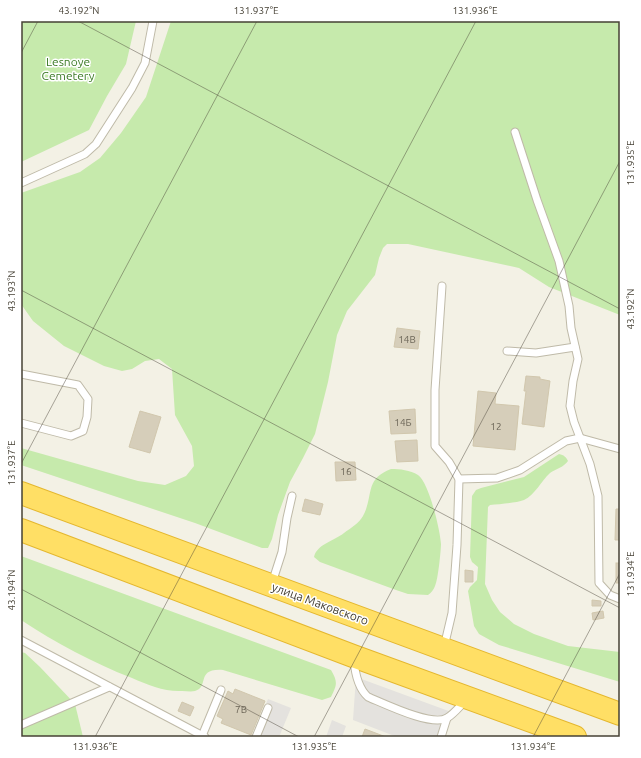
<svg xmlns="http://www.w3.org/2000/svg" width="641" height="758" viewBox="0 0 641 758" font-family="Ubuntu,sans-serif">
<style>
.green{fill:#c6eaac}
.parking{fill:#e4e2de}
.building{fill:#d6ceba;stroke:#d1c7ad}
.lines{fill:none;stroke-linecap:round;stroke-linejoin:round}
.lane-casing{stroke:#bfbaa8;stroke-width:9}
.highway-casing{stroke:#e4b72f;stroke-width:24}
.lane{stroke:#fff;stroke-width:7}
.highway{stroke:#ffdf65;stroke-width:22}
.ticks{fill:none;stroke:#464135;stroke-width:1;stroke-opacity:0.45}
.labels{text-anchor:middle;stroke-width:3;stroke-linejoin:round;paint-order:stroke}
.number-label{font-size:10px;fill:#6a6456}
.park-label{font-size:12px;fill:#3b7a25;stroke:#fff}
.street-label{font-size:12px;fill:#464135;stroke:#fff}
.neatline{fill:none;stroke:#464135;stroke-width:1.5}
.ticks-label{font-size:10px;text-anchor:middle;fill:#464135}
</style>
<rect width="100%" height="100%" fill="#f3f1e5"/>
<g class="green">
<path d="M21,21H136L126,64L107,96L89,130L21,162Z"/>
<path d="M171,21H620V315L549,287L519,268L408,244H387L383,248L379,258L375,275L347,311L337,335L328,382L315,434L303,458L290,482L278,515L272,539L268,548H262L195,523L21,465V448L138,481L165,485L186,476L194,466L192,446L175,415L172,369L159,359L145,361L132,369L122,371L104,366L64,346L33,321L21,304V193L80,172L100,158L121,133L146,97Z"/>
<path d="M559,454C564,455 566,457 568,461C564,467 556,469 550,473C541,481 535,495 524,500C516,503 500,504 490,505L488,507L485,584L492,600L500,612L514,624L534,634L568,646L620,652V682L499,645L479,634L474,626L468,591L470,587L477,580L478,567L472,562L470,557L472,496L476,490L481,488L524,477Z"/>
<path d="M391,469C400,469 410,470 418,475C429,483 440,529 441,544C441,550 438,581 435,586C434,589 431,593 428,595L408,594L396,590L320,562L314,557C317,544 334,541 344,533C351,528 359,523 363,516C374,496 364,479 391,469Z"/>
<path d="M21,556L331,670C338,682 337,685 331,697L322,700L223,670C195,668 210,687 195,691C191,692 186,691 182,691C165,692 148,685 132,678C93,663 56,643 21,620Z"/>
<path d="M21,652L25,653L40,667L75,704L83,737H21Z"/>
</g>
<g class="parking">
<path d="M356,677L454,713L443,737H397L353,720Z"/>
<path d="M268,699L291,708L279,737H262L254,734Z"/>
<path d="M332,720L346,726L342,737H326Z"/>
</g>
<g class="building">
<path d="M397,328L420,331L418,349L394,347Z"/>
<path d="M526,376L540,377V379L550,381L544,427L522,424L526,391H524Z"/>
<path d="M478,391L496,393L495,404L519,406L515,450L473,446Z"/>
<path d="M415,409L416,433L391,434L389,411Z"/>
<path d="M140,411L161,417L150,453L129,447Z"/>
<path d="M417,440L418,461L397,462L395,441Z"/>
<path d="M335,462H355L356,480L336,481Z"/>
<path d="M305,499L323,504L320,515L302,511Z"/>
<path d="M616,509H620V540H615Z"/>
<rect x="616" y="563" width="4" height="20"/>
<path d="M465,570L473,571V582H465Z"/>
<path d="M592,600L601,601V606H592Z"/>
<path d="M603,611L604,618L593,620L592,613Z"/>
<path d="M235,689L265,701L251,735L221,723L223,719L217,716L228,691L233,694Z"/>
<path d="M182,702L194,707L190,716L178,711Z"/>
<path d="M365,729L386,737H362Z"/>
</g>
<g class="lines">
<defs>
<g id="lane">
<path d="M515,132L537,200L559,261L569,306L571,328L578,359L573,381L570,406L574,422L590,464L598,496L599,583L610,595L620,599"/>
<path d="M21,183L85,154L96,144L132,88L145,63L153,21"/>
<path d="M442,286L435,390V446L449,462L459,479L457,545L452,613L444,647"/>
<path d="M507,351L536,353L575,347"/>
<path d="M21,374L78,385L88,399L87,417L83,431L71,436L21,423"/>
<path d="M459,479L497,478L520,470L566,441L580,438L620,449"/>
<path d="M272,583L282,552L287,518L292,496"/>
<path d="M21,640L205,737"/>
<path d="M354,660C355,673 358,688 368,697C385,704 432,727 447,718C454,714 460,706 465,701"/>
<path d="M21,725L109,687"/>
<path d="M202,736L221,690"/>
<path d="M256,737L268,708"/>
<path d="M441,737L447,718"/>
</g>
<g id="highway">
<path d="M21,493L620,714"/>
<path d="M21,530L353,656L575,737"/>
</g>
</defs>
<use href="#lane" class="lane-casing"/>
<use href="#highway" class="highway-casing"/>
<use href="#lane" class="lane"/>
<use href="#highway" class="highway"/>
</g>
<path class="ticks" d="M78,21L620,309M21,53L38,21M21,290L620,608M21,464L257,21M21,589L299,737M95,737L476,21M314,737L620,161M533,737L620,573"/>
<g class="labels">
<g class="number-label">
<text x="407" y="343">14В</text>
<text x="403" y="426">14Б</text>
<text x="496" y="430">12</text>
<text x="346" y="475">16</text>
<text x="241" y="713">7В</text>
</g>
<g class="park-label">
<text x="68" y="66">Lesnoye<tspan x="68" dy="14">Cemetery</tspan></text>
</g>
<g class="street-label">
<text transform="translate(320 604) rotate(20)" y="4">улица Маковского</text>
</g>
</g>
<rect width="641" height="758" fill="none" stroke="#ffffff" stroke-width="44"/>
<rect x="22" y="22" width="597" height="714" class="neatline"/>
<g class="ticks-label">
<text x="79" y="14">43.192°N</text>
<text x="256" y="14">131.937°E</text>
<text x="475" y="14">131.936°E</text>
<text transform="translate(630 163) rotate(-90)" y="4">131.935°E</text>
<text transform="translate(11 291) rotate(-90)" y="4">43.193°N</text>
<text transform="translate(630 309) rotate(-90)" y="4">43.192°N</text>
<text transform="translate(11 463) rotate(-90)" y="4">131.937°E</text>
<text transform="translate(630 574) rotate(-90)" y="4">131.934°E</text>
<text transform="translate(11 590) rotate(-90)" y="4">43.194°N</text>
<text x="95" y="750">131.936°E</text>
<text x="314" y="750">131.935°E</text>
<text x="533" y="750">131.934°E</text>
</g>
</svg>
